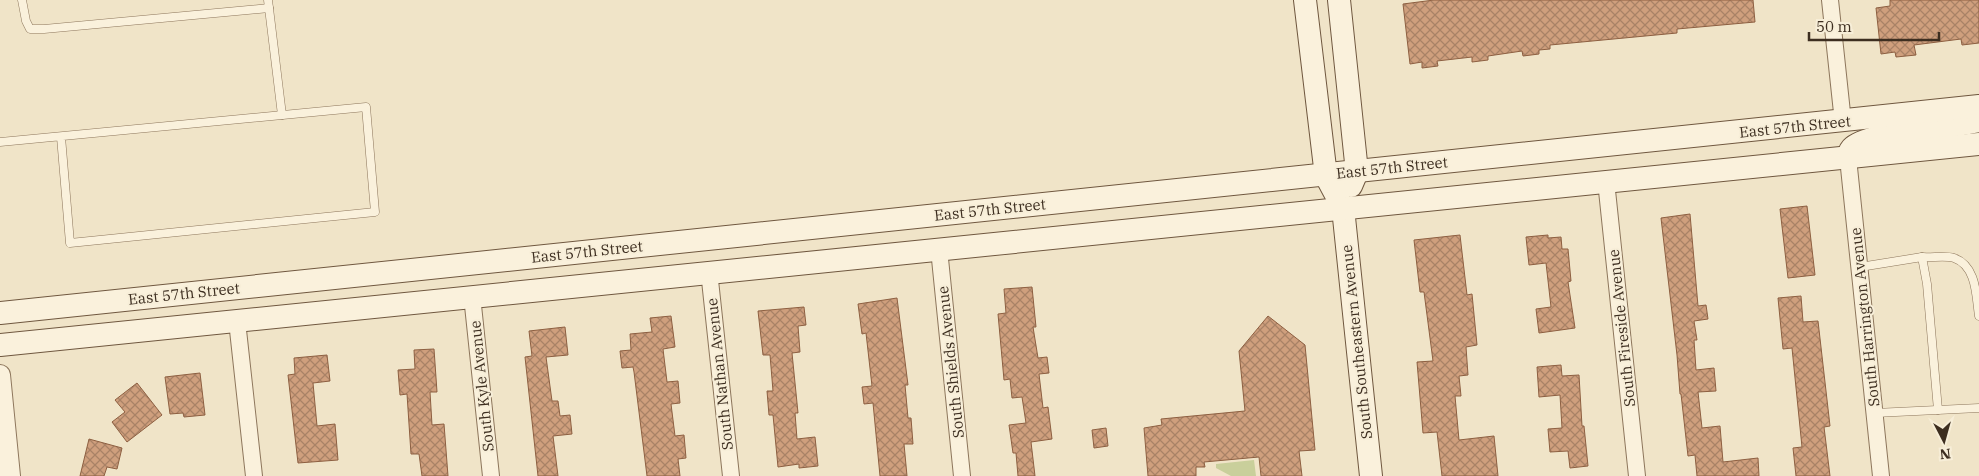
<svg xmlns="http://www.w3.org/2000/svg" width="1979" height="476" viewBox="0 0 1979 476" font-family="'IBM Plex Serif',serif">
<style>
.park{fill:#c9cf9b}
.building{fill:url(#building-cross-hatch);stroke:#8d5f41}
.lines{fill:none;stroke-linecap:round;stroke-linejoin:round}
.service-casing{stroke:#8d765c;stroke-width:9}
.minor-casing{stroke:#8d765c;stroke-width:18}
.tertiary-casing{stroke:#8d765c;stroke-width:22}
.secondary-casing{stroke:#6f573f;stroke-width:24}
.service{stroke:#faf1dc;stroke-width:8}
.minor{stroke:#faf1dc;stroke-width:16}
.tertiary{stroke:#faf1dc;stroke-width:20}
.secondary{stroke:#faf1dc;stroke-width:22}
.labels{text-anchor:middle;stroke-width:4;stroke-linejoin:round;paint-order:stroke}
.street-label{font-size:15px;fill:#3d2e20;stroke:#f7eed8}
</style>
<defs>
<pattern id="building-cross-hatch" width="8" height="8" patternUnits="userSpaceOnUse" patternTransform="scale(1.25)"><rect width="8" height="8" fill="#cf9f7d"/><path d="M0 0l8 8M0 8l8-8" fill="none" stroke="#a98266"/></pattern>
</defs>
<rect width="100%" height="100%" fill="#f0e4c8"/>
<path class="park" d="M1254,460L1256,476H1231L1216,468V464Z"/>
<g class="building">
<path d="M1434,0H1753L1755,22L1677,29V33L1550,45V49L1539,50V54L1523,56L1522,51L1488,56V60L1472,62V57L1437,61L1438,66L1422,68V62L1410,64L1403,4Z"/>
<path d="M1890,0H1979V43L1962,45L1961,39L1914,45L1916,55L1896,57L1895,52L1881,54L1876,8L1890,6Z"/>
<path d="M1807,206L1815,275L1788,278L1780,209Z"/>
<path d="M1690,214L1698,306L1706,305L1708,319L1694,321L1697,340H1694L1696,370L1714,368L1716,391L1698,392L1702,428L1720,426L1723,462L1758,458L1759,476H1697L1695,455L1688,456L1681,394H1680L1677,355L1661,218Z"/>
<path d="M1460,235L1467,295L1472,294L1477,345L1466,347L1468,375L1459,376L1461,396H1455L1459,440L1494,436L1498,476H1442L1437,432L1423,433L1417,362L1433,361L1424,292H1420L1414,240Z"/>
<path d="M1548,235V238L1561,237L1562,249H1568L1571,281L1568,282L1575,328L1539,333L1536,309L1551,307L1546,263L1529,265L1526,237Z"/>
<path d="M1032,287L1036,327H1033L1038,358L1047,357L1049,373L1039,374L1043,408L1048,407L1052,439L1031,442L1035,476H1018L1016,453H1013L1009,425L1026,423L1022,397L1012,398L1010,379L1004,380L998,314L1006,313L1004,289Z"/>
<path d="M1801,296L1803,322L1818,321L1830,426L1824,427L1830,476H1796L1793,448L1802,447L1792,348L1783,349L1778,298Z"/>
<path d="M897,298L908,385H905L908,418H911L913,444H904L907,476H880L873,403L864,404L862,387L872,386L866,333L862,334L858,304Z"/>
<path d="M804,307L806,325L798,326L800,352L792,353L798,413H795L797,439L815,437L818,466L799,468V464L778,467L773,415H769L767,391H773L770,355H763L758,311Z"/>
<path d="M671,316L675,347L663,349L667,382L678,381L680,403L671,404L675,436L684,435L686,458L678,459L680,476H647L634,372L633,367L622,368L620,351L631,350L630,334L652,332L650,318Z"/>
<path d="M1268,316L1305,345L1315,450L1299,451L1302,476H1261L1259,457L1204,462L1205,467H1196V476H1148L1144,428L1162,425L1161,419L1245,411L1239,351Z"/>
<path d="M565,327L568,355L546,357L552,401H558L560,416L570,415L572,434L553,436L558,476H538L525,357L532,356L529,331Z"/>
<path d="M434,349L437,392H430L432,425L444,424L448,476H422L419,454H411L407,394L400,395L398,370L415,369L414,350Z"/>
<path d="M327,355L330,381L313,383L317,426L335,424L338,460L298,463L288,375L295,374L294,358Z"/>
<path d="M1561,365L1562,376L1579,375L1582,426H1584L1588,466L1570,468L1568,451L1550,452L1548,429L1562,428L1560,395L1539,397L1537,367Z"/>
<path d="M200,373L205,415L184,417L183,413L170,414L165,377Z"/>
<path d="M137,383L162,415L127,442L112,422L125,412L115,400Z"/>
<path d="M1106,428L1108,446L1094,448L1092,430Z"/>
<path d="M89,439L122,448L117,469L107,467L104,476H80Z"/>
</g>
<g class="lines">
<defs>
<g id="service">
<path d="M22,0L26,21L30,29H44L269,8"/>
<path d="M268,0L282,115"/>
<path d="M0,142L366,107L375,212L70,243L61,137"/>
<path d="M1922,257C1932,258 1945,255 1954,258C1977,266 1976,296 1979,316"/>
<path d="M1860,267L1922,257L1927,284L1938,410"/>
<path d="M1875,413L1979,408"/>
</g>
<g id="minor">
<path d="M1830,0L1843,122"/>
<path d="M1848,158L1881,476"/>
<path d="M1606,181L1637,476"/>
<path d="M939,249L962,476"/>
<path d="M709,271L731,476"/>
<path d="M472,296L491,476"/>
<path d="M237,321L254,476"/>
</g>
<path id="tertiary" d="M0,375L10,476"/>
<g id="secondary">
<path d="M1305,0L1326,176L1343,208L1371,476"/>
<path d="M1339,0L1357,172L1351,186"/>
<path d="M1848,158C1849,154 1849,150 1853,147C1873,131 1950,128 1979,121"/>
<path d="M0,313L1979,106"/>
<path d="M0,345L1979,144"/>
</g>
</defs>
<use href="#service" class="service-casing"/>
<use href="#minor" class="minor-casing"/>
<use href="#tertiary" class="tertiary-casing"/>
<use href="#secondary" class="secondary-casing"/>
<use href="#service" class="service"/>
<use href="#minor" class="minor"/>
<use href="#tertiary" class="tertiary"/>
<use href="#secondary" class="secondary"/>
</g>
<g class="labels">
<g class="street-label">
<text transform="translate(1795 127) rotate(-6)" y="5">East 57th Street</text>
<text transform="translate(1392 168) rotate(-6)" y="5">East 57th Street</text>
<text transform="translate(990 210) rotate(-6)" y="5">East 57th Street</text>
<text transform="translate(587 252) rotate(-6)" y="5">East 57th Street</text>
<text transform="translate(184 294) rotate(-6)" y="5">East 57th Street</text>
<text transform="translate(1865 317) rotate(-96)" y="5">South Harrington Avenue</text>
<text transform="translate(1622 328) rotate(-96)" y="5">South Fireside Avenue</text>
<text transform="translate(1357 342) rotate(-96)" y="5">South Southeastern Avenue</text>
<text transform="translate(951 362) rotate(-96)" y="5">South Shields Avenue</text>
<text transform="translate(720 374) rotate(-96)" y="5">South Nathan Avenue</text>
<text transform="translate(482 386) rotate(-96)" y="5">South Kyle Avenue</text>
</g>
</g>
<g transform="translate(1944 441) rotate(174)" stroke="#f7eed8" stroke-width="4" paint-order="stroke">
<path d="M0-4L9 19L0 12L-9 19Z" fill="#3d2e20"/>
<text y="-8" font-size="14" font-weight="bold" text-anchor="middle" fill="#3d2e20">N</text>
</g>
<path d="M1809 32v8h130v-8" fill="none" stroke="#3d2e20" stroke-width="2.5"/>
<text x="1816" y="32" font-size="15" fill="#3d2e20" stroke="#f7eed8" stroke-width="4" paint-order="stroke">50 m</text>
</svg>
